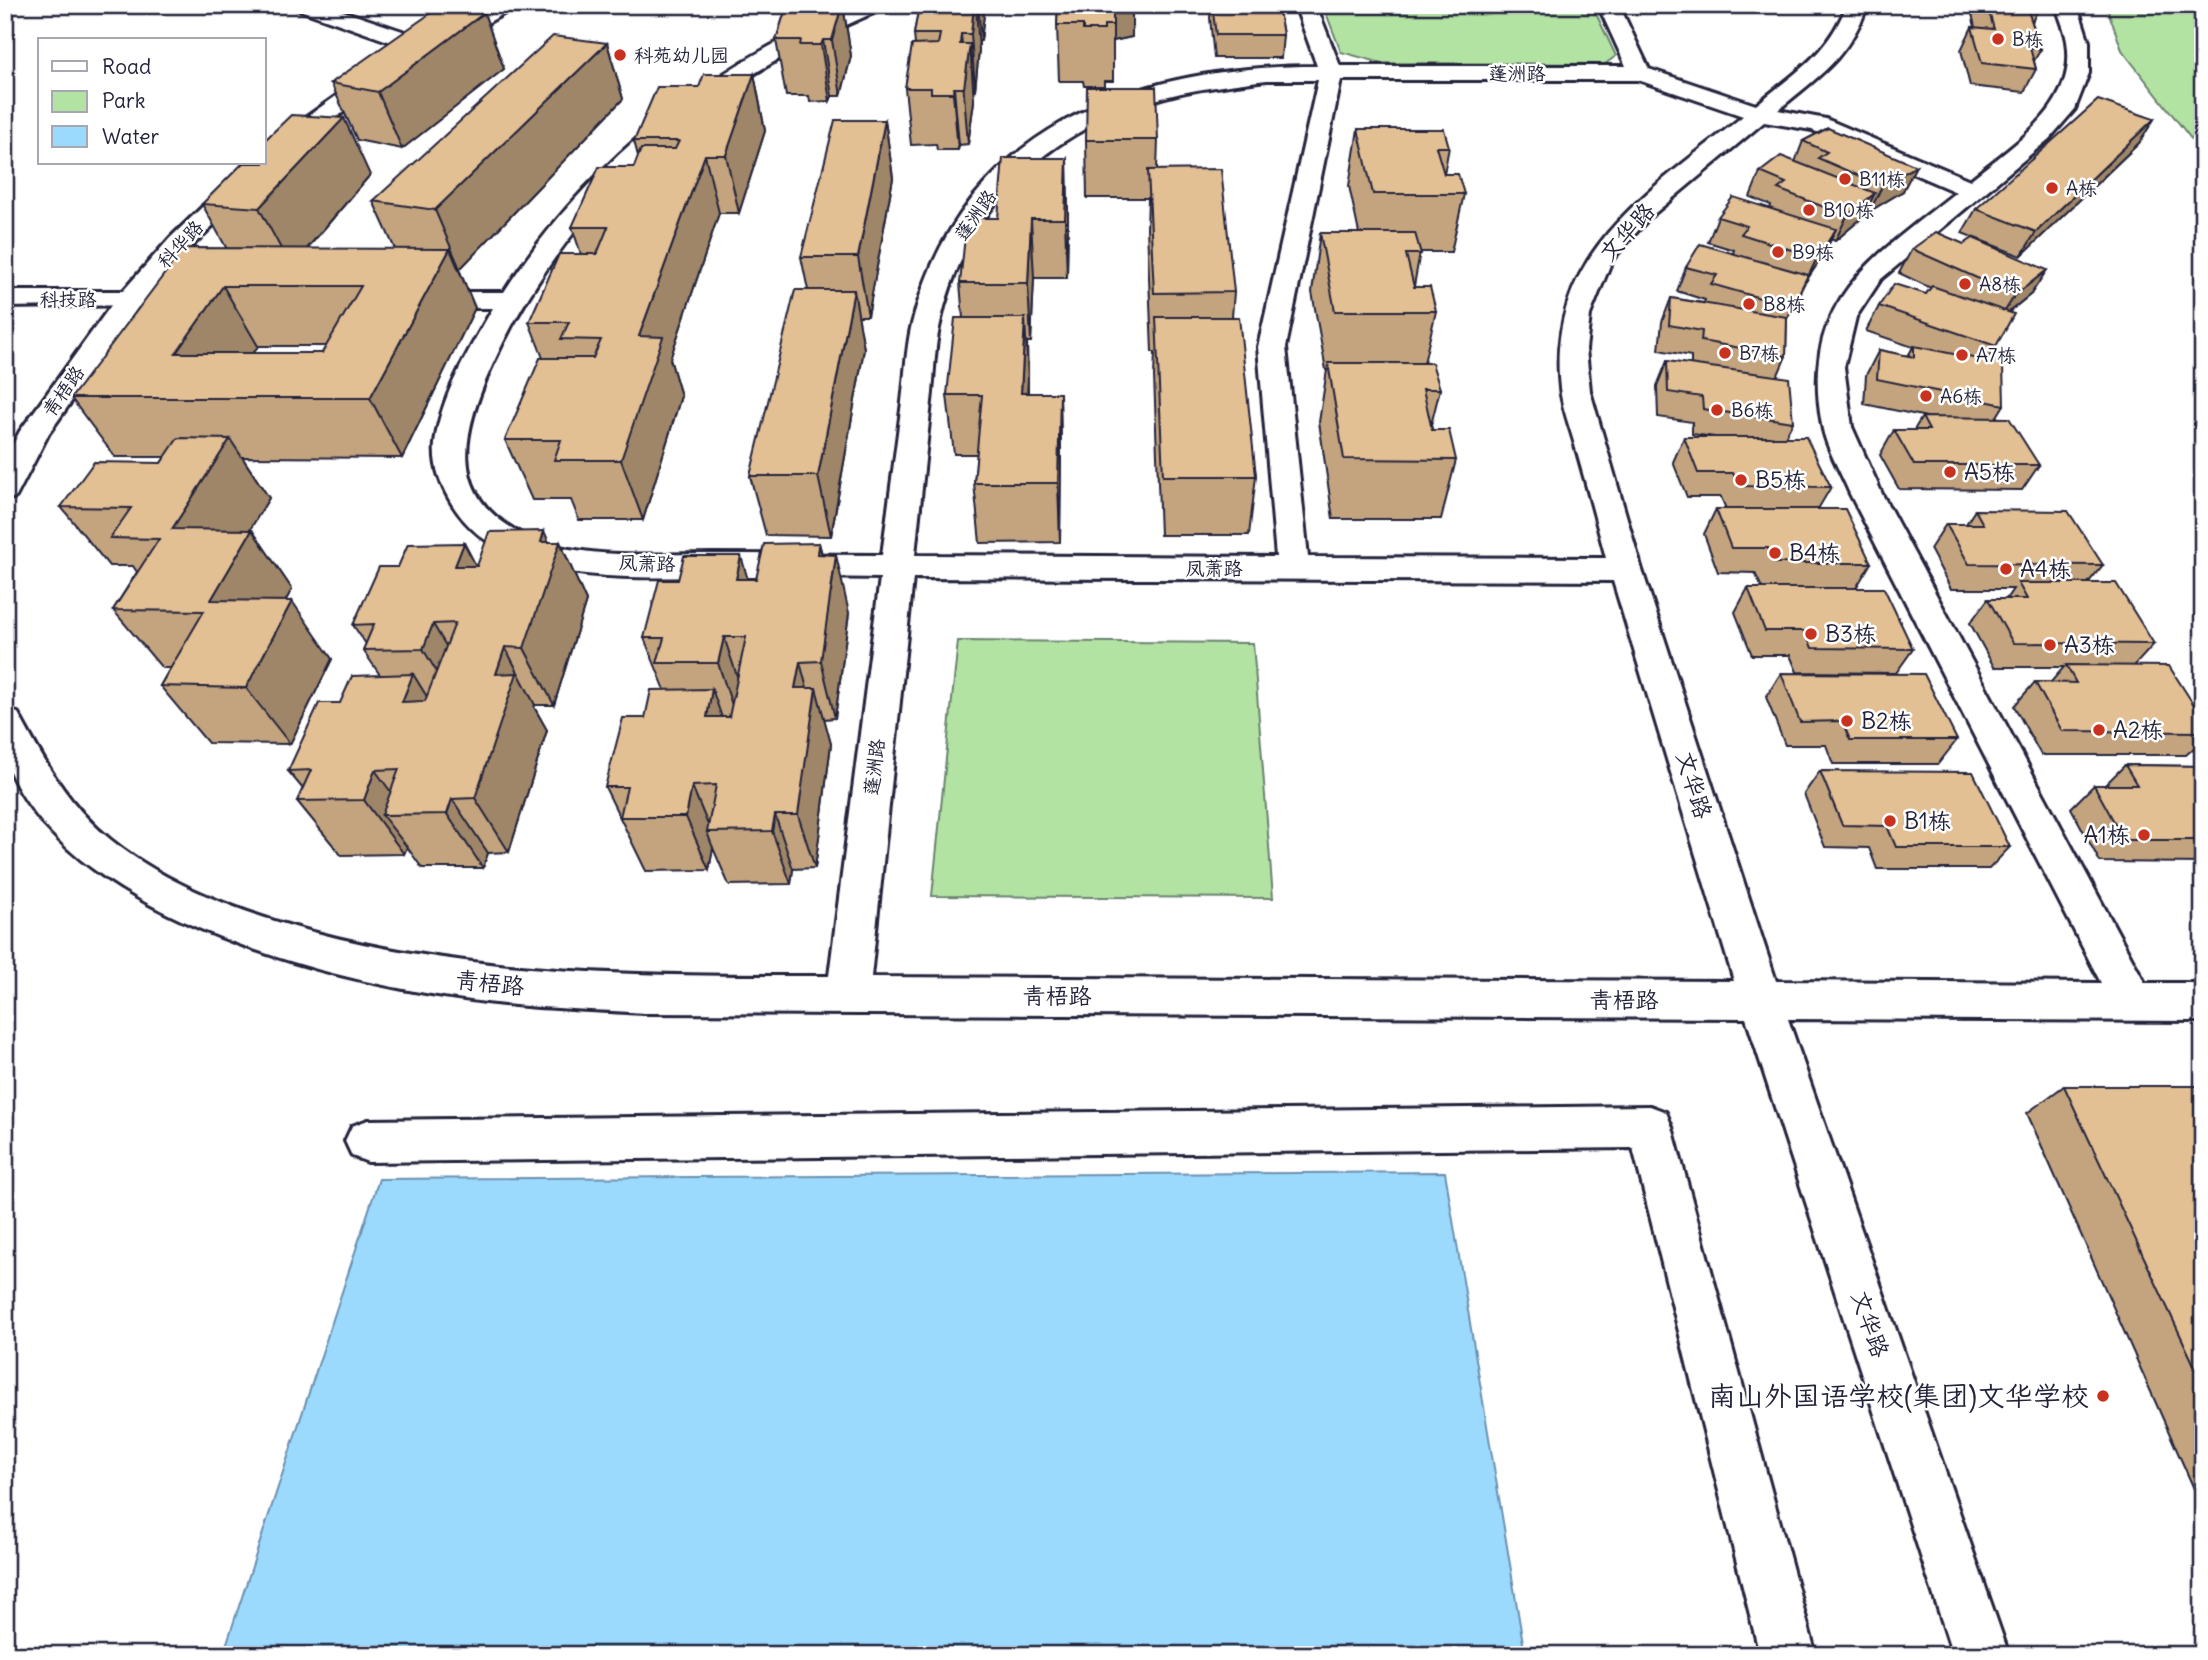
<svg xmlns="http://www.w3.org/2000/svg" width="2208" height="1660" viewBox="0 0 2208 1660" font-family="Delius,'LXGW WenKai TC',sans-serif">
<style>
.green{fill:#b3e3a3;stroke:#6a826f;stroke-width:2}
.water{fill:#9cdafd;stroke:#6b90af;stroke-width:2}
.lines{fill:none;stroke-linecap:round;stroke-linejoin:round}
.minor-casing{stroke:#22223b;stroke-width:6}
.major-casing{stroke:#22223b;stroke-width:6}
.minor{fill:#fff;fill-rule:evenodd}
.major{fill:#fff;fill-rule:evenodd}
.wall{fill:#c3a47f;stroke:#22223b;stroke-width:2;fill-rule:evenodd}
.shaded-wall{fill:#9f8668;stroke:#22223b;stroke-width:2}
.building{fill:#e3bf94;stroke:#22223b;stroke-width:2;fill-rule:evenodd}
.poi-dot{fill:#c8321e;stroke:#fff;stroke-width:2.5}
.labels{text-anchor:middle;stroke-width:5;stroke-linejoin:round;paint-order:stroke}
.far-poi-label{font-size:19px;fill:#22223b;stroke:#fff;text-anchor:start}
.far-street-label{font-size:19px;fill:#22223b;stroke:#fff}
.street-label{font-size:23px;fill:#22223b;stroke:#fff}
.poi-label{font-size:23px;fill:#22223b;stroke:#fff;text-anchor:start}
.near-poi-label{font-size:28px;fill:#22223b;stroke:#fff;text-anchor:end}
</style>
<rect width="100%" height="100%" fill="#fff"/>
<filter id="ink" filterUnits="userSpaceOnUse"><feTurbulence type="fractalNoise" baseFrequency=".0143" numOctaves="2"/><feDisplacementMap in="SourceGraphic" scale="14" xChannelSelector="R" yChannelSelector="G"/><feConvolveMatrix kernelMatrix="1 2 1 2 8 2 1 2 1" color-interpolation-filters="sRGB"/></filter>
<g filter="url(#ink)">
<g class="green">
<path d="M1323,5H1592L1616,56L1605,64L1382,63L1341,52Z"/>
<path d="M2106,5H2203V154L2122,50Z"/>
<path d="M958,641L1253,643L1273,898L932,896Z"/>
</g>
<path class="water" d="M1445,1172L1525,1655H223L379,1179Z"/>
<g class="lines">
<defs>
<g id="minor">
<path d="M294,5H325L435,42L438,47L435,52H419L297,9Z"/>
<path d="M857,5H886L883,9C811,39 743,75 682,124C600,191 533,273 490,370C464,429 447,491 515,530C567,561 652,554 711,554C768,554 825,555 882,555C889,504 895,453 902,402C905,377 906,351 911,328C959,129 1132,66 1317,66L1295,5H1316L1340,66H1626L1598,5H1619L1649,69L1756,105C1797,71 1827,55 1847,5H1868C1848,58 1820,75 1778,110L1826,119L1970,180C2014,144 2078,107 2067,41C2065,29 2059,17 2056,5H2077L2089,42V73L2075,109L2049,139L1881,279L1856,317L1844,367L1852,427L1882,494L2145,983H2203V1021L1788,1019L2009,1655H1953L1746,1018L644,1013C584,1009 524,1008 464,999C322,980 62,912 6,762C1,748 5,725 5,709L18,713C44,761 68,806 111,840C169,886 242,913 313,932C483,977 655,976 829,976L880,578C828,577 777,577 726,577C638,576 506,591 452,504C441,486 433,465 435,444C440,397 470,348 493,308H419L409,306L405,300L409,294L419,292H504C588,161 713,63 857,5ZM1267,80H1318L1258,347L1276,557L915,555C920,504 926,453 931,402C934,378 934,352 939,328C963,212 1041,135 1152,101C1189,89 1229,85 1267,80ZM1341,80H1638L1743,116C1651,191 1545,252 1560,388C1562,407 1570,427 1575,445C1586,483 1596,521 1606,558L1308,557L1286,347ZM1764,122L1812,130L1956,192C1871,260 1799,301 1822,425C1826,448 1841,472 1850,494L2101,983L1776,981L1642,570L1590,391L1586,349L1590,315L1612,260L1649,218ZM913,578L1613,581L1734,981L871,977Z"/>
<path d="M130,291L186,293L190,299L186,305L138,307L49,433L16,497L5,500V459L20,431L120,293Z"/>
<path d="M1650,1106L1666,1112L1672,1127L1816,1655H1760L1633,1148L368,1162L352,1156L345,1141L352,1126L368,1120Z"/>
</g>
<g id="major">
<path d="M492,5H519L447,46H431L428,41L431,36Z"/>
<path d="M384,66L395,73L392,78L287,152H271L267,147L271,142L376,68Z"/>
<path d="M264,156L274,163L271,168L188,250L140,305L5,307V291H123L170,238L248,163H264Z"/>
</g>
</defs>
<use href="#minor" class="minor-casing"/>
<use href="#major" class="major-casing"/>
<use href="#minor" class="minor"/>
<use href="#major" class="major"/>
</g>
<g class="wall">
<path d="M787,5H843L851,56L841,96H832L830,101L810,102L809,96H786L776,40Z"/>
<path d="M919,5H985L981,41H979V50L975,90H973L974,101L968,144L959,145L958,150H937L936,144L911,145L905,88L915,45L914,34Z"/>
<path d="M1058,5H1132V37L1113,41V81H1104V86H1084L1083,81H1059L1057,25Z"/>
<path d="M1211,5H1278L1283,35L1281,58H1214L1210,18Z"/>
<path d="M1970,5H2040L2032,22L2041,49L2034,61L2036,69L2024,92L1970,86L1961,50L1972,27H1975Z"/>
<path d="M484,13L504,69L402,149L357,140L331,83Z"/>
<path d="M607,43L623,99L460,269H459L475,308L402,458L242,457L269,498L249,530H252L292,589L285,601L332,659L290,744L208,743L160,686L170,668H162L113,610L137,572L133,566H109L61,507L161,463L165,457H115L71,398L227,249L202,204L370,175L307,249H395L373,201ZM258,346H326L322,353H253Z"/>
<path d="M754,74L765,131L739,213H719L670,359L681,396L643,520H579L571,500H532L505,440L543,358L529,322L581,254L572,227L634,167L638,156L634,141L699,87Z"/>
<path d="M2154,119L2139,143L2021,256L1962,233L1976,209Z"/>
<path d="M885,120L893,178L868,316H858L864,349L831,536L766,535L750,476L808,290L801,257Z"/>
<path d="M1828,128L1903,191L1870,211L1867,209L1863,217L1835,241L1831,239L1824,254L1805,282L1787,319L1786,356L1777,377L1793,422L1785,437L1831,487L1818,509L1871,563L1856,588L1913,649L1896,673L1797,672L1790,655H1752L1735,612L1748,588H1762L1755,573L1718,572L1704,534L1716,509H1726L1721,497H1687L1673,462L1684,437H1715L1692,434V422L1658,417L1657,386L1667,361L1691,365V356L1659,350L1662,322L1671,298L1704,303L1705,300L1677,291L1686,267L1733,253L1734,250L1708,242L1718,217L1770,209L1771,205L1750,197L1760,172L1795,162L1803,141Z"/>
<path d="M1358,129L1449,147L1444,174L1464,194L1451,252H1420L1414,286L1436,311L1424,363L1440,389L1431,425L1432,430L1456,460L1441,519H1333L1319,422L1327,370H1326L1312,292L1320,233H1359L1349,186Z"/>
<path d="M1086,140H1158L1157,169L1234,292L1232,317L1256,476L1249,535H1160L1154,376L1155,352H1152L1147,228L1148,198H1087Z"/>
<path d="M1067,158L1068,216L1067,278H1034L1031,342H1027L1028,378V393H1060L1061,453L1060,542L980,543L974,483L977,454H954L947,395L963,318L960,283L998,218Z"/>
<path d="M1912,249L2031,294L2009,312L1996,346L1987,361L2004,405L1996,418L2039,465L2022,490L1899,489L1880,455L1894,430H1914L1922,417H1927L1864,404L1866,375L1879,350L1908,356L1913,347L1866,331L1879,306L1926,294L1931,288L1899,273Z"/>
<path d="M1975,510L2103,565L2088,583L2154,644L2134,666L2203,719V740L2186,755H2041L2014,706L2035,682H2051L2064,667H1994L1970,623L1988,599H2006L2013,589H1951L1930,549L1946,524H1966Z"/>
<path d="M549,542H560L586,601L554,705H535L534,707L547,730L509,852L488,853L483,868H422L407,847L404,854L341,855L297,801L303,789L288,771L340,703L380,675L363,650L366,644L353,625L398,567L464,543L476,566Z"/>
<path d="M819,543L822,554L849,613L835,718L824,719L831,744L815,868L793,869L791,884L729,885L713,848L709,870L646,871L605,787L645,718L665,690L644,638L748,579H756Z"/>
<path d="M1781,673L1957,740L1938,764H1833L1826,745H1785L1766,697Z"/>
<path d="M2125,765L2203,766V863L2100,862L2071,808L2094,785H2105Z"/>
<path d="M1820,771L2010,847L1989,869H1877L1869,848L1825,847L1804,794Z"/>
<path d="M2064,1086H2203V1509L2027,1113Z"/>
</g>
<g class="shaded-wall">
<path d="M842,5H843L851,56L841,96L832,40Z"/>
<path d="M974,5H976L979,50L975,90L971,34Z"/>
<path d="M978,5H985L981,41Z"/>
<path d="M1113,5H1132V37L1113,41Z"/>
<path d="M484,13L504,69L402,149L378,92Z"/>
<path d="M961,34L965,80L970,44L974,101L968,144L960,44Z"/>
<path d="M823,40L832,96L830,101L821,45Z"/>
<path d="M607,43L623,99L460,269L435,210Z"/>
<path d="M754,74L765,131L739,213L726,155Z"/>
<path d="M954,88L959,145L958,150L953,93Z"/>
<path d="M344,118L370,175L291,267L259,208Z"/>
<path d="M2154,119L2139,143L2021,256L2036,232Z"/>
<path d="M885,120L893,178L868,316L858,257Z"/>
<path d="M705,155L719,213L670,359L681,396L643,520L621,460L639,336Z"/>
<path d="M1067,158L1068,216L1067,278L1065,219Z"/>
<path d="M1916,166L1903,191L1870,211L1882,186Z"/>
<path d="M1875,193L1863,217L1835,241L1847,216Z"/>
<path d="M1031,219L1034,278L1031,342L1028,283Z"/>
<path d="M1836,229L1824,254L1805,283L1817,258Z"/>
<path d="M450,249L475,308L402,458L370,398Z"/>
<path d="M2047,270L2031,294L2000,319L2015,295Z"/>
<path d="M223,286L258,346L224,398L176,353Z"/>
<path d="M854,290L864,349L831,536L818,476Z"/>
<path d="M1025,318L1028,378L1024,453L1021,393Z"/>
<path d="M1060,393L1061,453L1060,542L1058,483Z"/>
<path d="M230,439L269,498L215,588L172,529Z"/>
<path d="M252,530L292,589L255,658L211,600Z"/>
<path d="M544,531L555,556L560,542L586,601L554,705L524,648L541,542Z"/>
<path d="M464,543L495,602L455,566Z"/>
<path d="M819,543L831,593L836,555L849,613L835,718L821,661L818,554Z"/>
<path d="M741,556L758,614L736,579Z"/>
<path d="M292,601L332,659L290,744L246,688Z"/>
<path d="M433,624L467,681L457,706L423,649Z"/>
<path d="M724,637L743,694L737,720L718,663Z"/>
<path d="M505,647L535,705L534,707L547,730L509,852L475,798L496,674Z"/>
<path d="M800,662L813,711L816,688L831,744L815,868L798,815L795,688Z"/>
<path d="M413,674L448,731L402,702Z"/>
<path d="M712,689L732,746L707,717Z"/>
<path d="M375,770L407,814L382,815L407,847L404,854L364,800Z"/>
<path d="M692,786L711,832H707L713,848L709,870L686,817Z"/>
<path d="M452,799L488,853L483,868L447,814Z"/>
<path d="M775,815L793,869L791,884L772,831Z"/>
</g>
<g class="building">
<path d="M787,5H842L832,40H823L821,45H800L801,40H776Z"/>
<path d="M919,5H974L971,34H961L960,44H970L964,88H954L953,93H931V88H905L912,45L938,44L940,34H914Z"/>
<path d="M1058,5H1113V25H1104V30H1083V25H1057Z"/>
<path d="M1212,5H1278L1283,35H1216Z"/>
<path d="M1987,5H2026L2041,49L2030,48L2036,69L1982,63L1972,27L1994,29Z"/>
<path d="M441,6L484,13L378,92L331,83Z"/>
<path d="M553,36L607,43L435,210L373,201Z"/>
<path d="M704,74H754L726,155H705L639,336L663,337L621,460H554L561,440H505L540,358H593L601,340L561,339L569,322H529L559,254H597L608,227H572L599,167H634L641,149H675L679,141H634L657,87H699Z"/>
<path d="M1087,87H1156L1158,140H1086Z"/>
<path d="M2098,100L2154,119L2036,232L1976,209Z"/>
<path d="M291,115L344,118L259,208L202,204L243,163H264V141Z"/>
<path d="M835,120H885L858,257H801Z"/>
<path d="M1828,128L1916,166L1882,186L1818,158L1827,152L1803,141Z"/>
<path d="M1358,129H1444L1449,147H1436L1444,174H1458L1464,194H1373Z"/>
<path d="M1781,156L1875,193L1847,216L1778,189L1786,183L1760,172Z"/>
<path d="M1003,158H1067L1065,219H1031L1028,283H960L967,218H998Z"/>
<path d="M1221,169L1234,292L1154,293L1148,170Z"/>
<path d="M1733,197L1836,229L1817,258L1741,234L1747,226L1718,217Z"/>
<path d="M1936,232L1964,244L1973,238L2047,270L2015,295L1912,249Z"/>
<path d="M1320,233H1415L1421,254H1406L1414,287H1430L1436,311H1335Z"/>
<path d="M1700,244L1808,275L1792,307L1711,284L1717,275L1686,267Z"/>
<path d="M184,248L450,249L370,398H71ZM223,286H361L322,353H176Z"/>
<path d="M1894,284L1926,294L1932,286L2014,314L1996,346L1879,306Z"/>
<path d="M795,290H854L818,476H750Z"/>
<path d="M1671,298L1787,317L1786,356L1701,341L1702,331L1669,325Z"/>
<path d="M1156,317H1239L1256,476H1163Z"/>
<path d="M955,318H1025L1021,393H1060L1058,483H974L982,395H947Z"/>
<path d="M1914,346L2003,364L2004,405L1877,379L1879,350L1914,357Z"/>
<path d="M1667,361L1789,378L1793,422L1703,409L1702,397L1668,392Z"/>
<path d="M1328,363H1432L1440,389H1423L1432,430H1449L1456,460L1344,459Z"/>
<path d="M1922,417L2009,418L2039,465H1914L1894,430H1929Z"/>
<path d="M1684,437H1806L1831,487L1739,486L1733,473H1698Z"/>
<path d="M178,438L230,439L172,529L252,530L211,600L292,601L246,688L160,686L204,611L113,610L159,539L110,538L131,508L61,507L94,462L161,463Z"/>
<path d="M1716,509H1845L1871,563H1775L1768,548H1731Z"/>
<path d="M1975,510L2068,511L2103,565L1969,564L1946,524H1983Z"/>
<path d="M544,531L541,542H560L524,648L505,647L496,674L517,673L475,798L452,799L447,814L382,815L399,769L375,770L364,800L297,801L311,770L288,771L319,703H340L352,676L413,674L402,702L425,701L455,623L433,624L423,649L363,650L374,624L353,625L379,567H398L408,544L464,543L455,566H477L489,532Z"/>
<path d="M819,543L818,554L836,555L821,661L800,662L795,688H816L798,815H775L772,831L707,832L716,785L692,786L686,817H620L627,787H605L623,718H645L651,690L712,689L707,717H729L746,637H724L718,663H657L664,638H644L659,580H678L684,556H741L736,579H756L764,544Z"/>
<path d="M2018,583H2116L2154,644L2013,643L1988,599H2027Z"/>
<path d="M1748,588H1884L1913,649L1812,648L1805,631H1765Z"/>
<path d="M2066,665L2169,666L2203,719V732L2062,731L2035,682L2076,683Z"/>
<path d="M1781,673L1924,674L1957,740H1850L1842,721L1800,722Z"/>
<path d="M2125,765L2203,766V840H2124L2094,785H2137Z"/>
<path d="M1820,771L1973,772L2010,847H1896L1887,826L1842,825Z"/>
<path d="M2064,1086H2203V1384Z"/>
</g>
</g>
<g class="poi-dot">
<circle cx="1998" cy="39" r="7"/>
<circle cx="620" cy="55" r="7"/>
<circle cx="1845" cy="179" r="7"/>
<circle cx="2052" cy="188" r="7"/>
<circle cx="1809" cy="210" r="7"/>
<circle cx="1778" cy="252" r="7"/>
<circle cx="1965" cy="284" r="7"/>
<circle cx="1749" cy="304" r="7"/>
<circle cx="1725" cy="353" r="7"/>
<circle cx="1962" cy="355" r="7"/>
<circle cx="1926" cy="396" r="7"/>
<circle cx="1717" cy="410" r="7"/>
<circle cx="1950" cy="472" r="7"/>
<circle cx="1741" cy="480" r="7"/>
<circle cx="1775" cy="553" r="7"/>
<circle cx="2006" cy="569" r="7"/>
<circle cx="1811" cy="634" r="7"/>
<circle cx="2050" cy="645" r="7"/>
<circle cx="1847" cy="721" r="7"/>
<circle cx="2099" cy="730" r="7"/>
<circle cx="1890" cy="821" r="7"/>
<circle cx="2144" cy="835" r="7"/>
<circle cx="2103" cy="1396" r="7"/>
</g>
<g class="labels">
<g class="far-poi-label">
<text x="2012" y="46">B栋</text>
<text x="634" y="62">科苑幼儿园</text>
<text x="1859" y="186">B11栋</text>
<text x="2066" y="195">A栋</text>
<text x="1823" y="217">B10栋</text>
<text x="1792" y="259">B9栋</text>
<text x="1979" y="291">A8栋</text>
<text x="1763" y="311">B8栋</text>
<text x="1739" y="360">B7栋</text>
<text x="1976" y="362">A7栋</text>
<text x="1940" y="403">A6栋</text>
<text x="1731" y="417">B6栋</text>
</g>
<g class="far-street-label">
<text x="1517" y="80">蓬洲路</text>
<text transform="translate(975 215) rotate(-55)" y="7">蓬洲路</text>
<text transform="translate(180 244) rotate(-47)" y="7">科华路</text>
<text x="68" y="306">科技路</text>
<text transform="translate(63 391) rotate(-55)" y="7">青梧路</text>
<text transform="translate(647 563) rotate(2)" y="7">凤萧路</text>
<text x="1214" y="575">凤萧路</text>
<text transform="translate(874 767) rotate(-83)" y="7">蓬洲路</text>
</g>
<g class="street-label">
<text transform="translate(1627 232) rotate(-48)" y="8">文华路</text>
<text transform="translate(1694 785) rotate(73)" y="8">文华路</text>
<text transform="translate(490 983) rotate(6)" y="8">青梧路</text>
<text x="1057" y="1004">青梧路</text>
<text x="1624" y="1008">青梧路</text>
<text transform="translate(1870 1324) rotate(71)" y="8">文华路</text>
</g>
<g class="poi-label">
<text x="1964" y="480">A5栋</text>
<text x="1755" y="488">B5栋</text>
<text x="1789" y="561">B4栋</text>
<text x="2020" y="577">A4栋</text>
<text x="1825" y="642">B3栋</text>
<text x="2064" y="653">A3栋</text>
<text x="1861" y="729">B2栋</text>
<text x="2113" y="738">A2栋</text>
<text x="1904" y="829">B1栋</text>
<text x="2130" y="843" text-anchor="end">A1栋</text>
</g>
<g class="near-poi-label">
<text x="2089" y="1406">南山外国语学校(集团)文华学校</text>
</g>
</g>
<rect width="2208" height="1660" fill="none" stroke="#fff" stroke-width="28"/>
<rect x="14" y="14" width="2180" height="1632" fill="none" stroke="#22223b" stroke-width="2.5" filter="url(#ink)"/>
<rect x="38" y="38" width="228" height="126" fill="#ffffff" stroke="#a7a7b1" stroke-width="2"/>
<rect x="52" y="61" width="35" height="10" fill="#ffffff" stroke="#a7a7b1" stroke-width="2"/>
<text x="102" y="74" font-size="21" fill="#22223b">Road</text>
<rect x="52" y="91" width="35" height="21" fill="#b3e3a3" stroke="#a7a7b1" stroke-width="2"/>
<text x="102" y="108" font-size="21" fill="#22223b">Park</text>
<rect x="52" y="126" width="35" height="21" fill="#9cdafd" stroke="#a7a7b1" stroke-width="2"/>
<text x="102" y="144" font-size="21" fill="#22223b">Water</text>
</svg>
